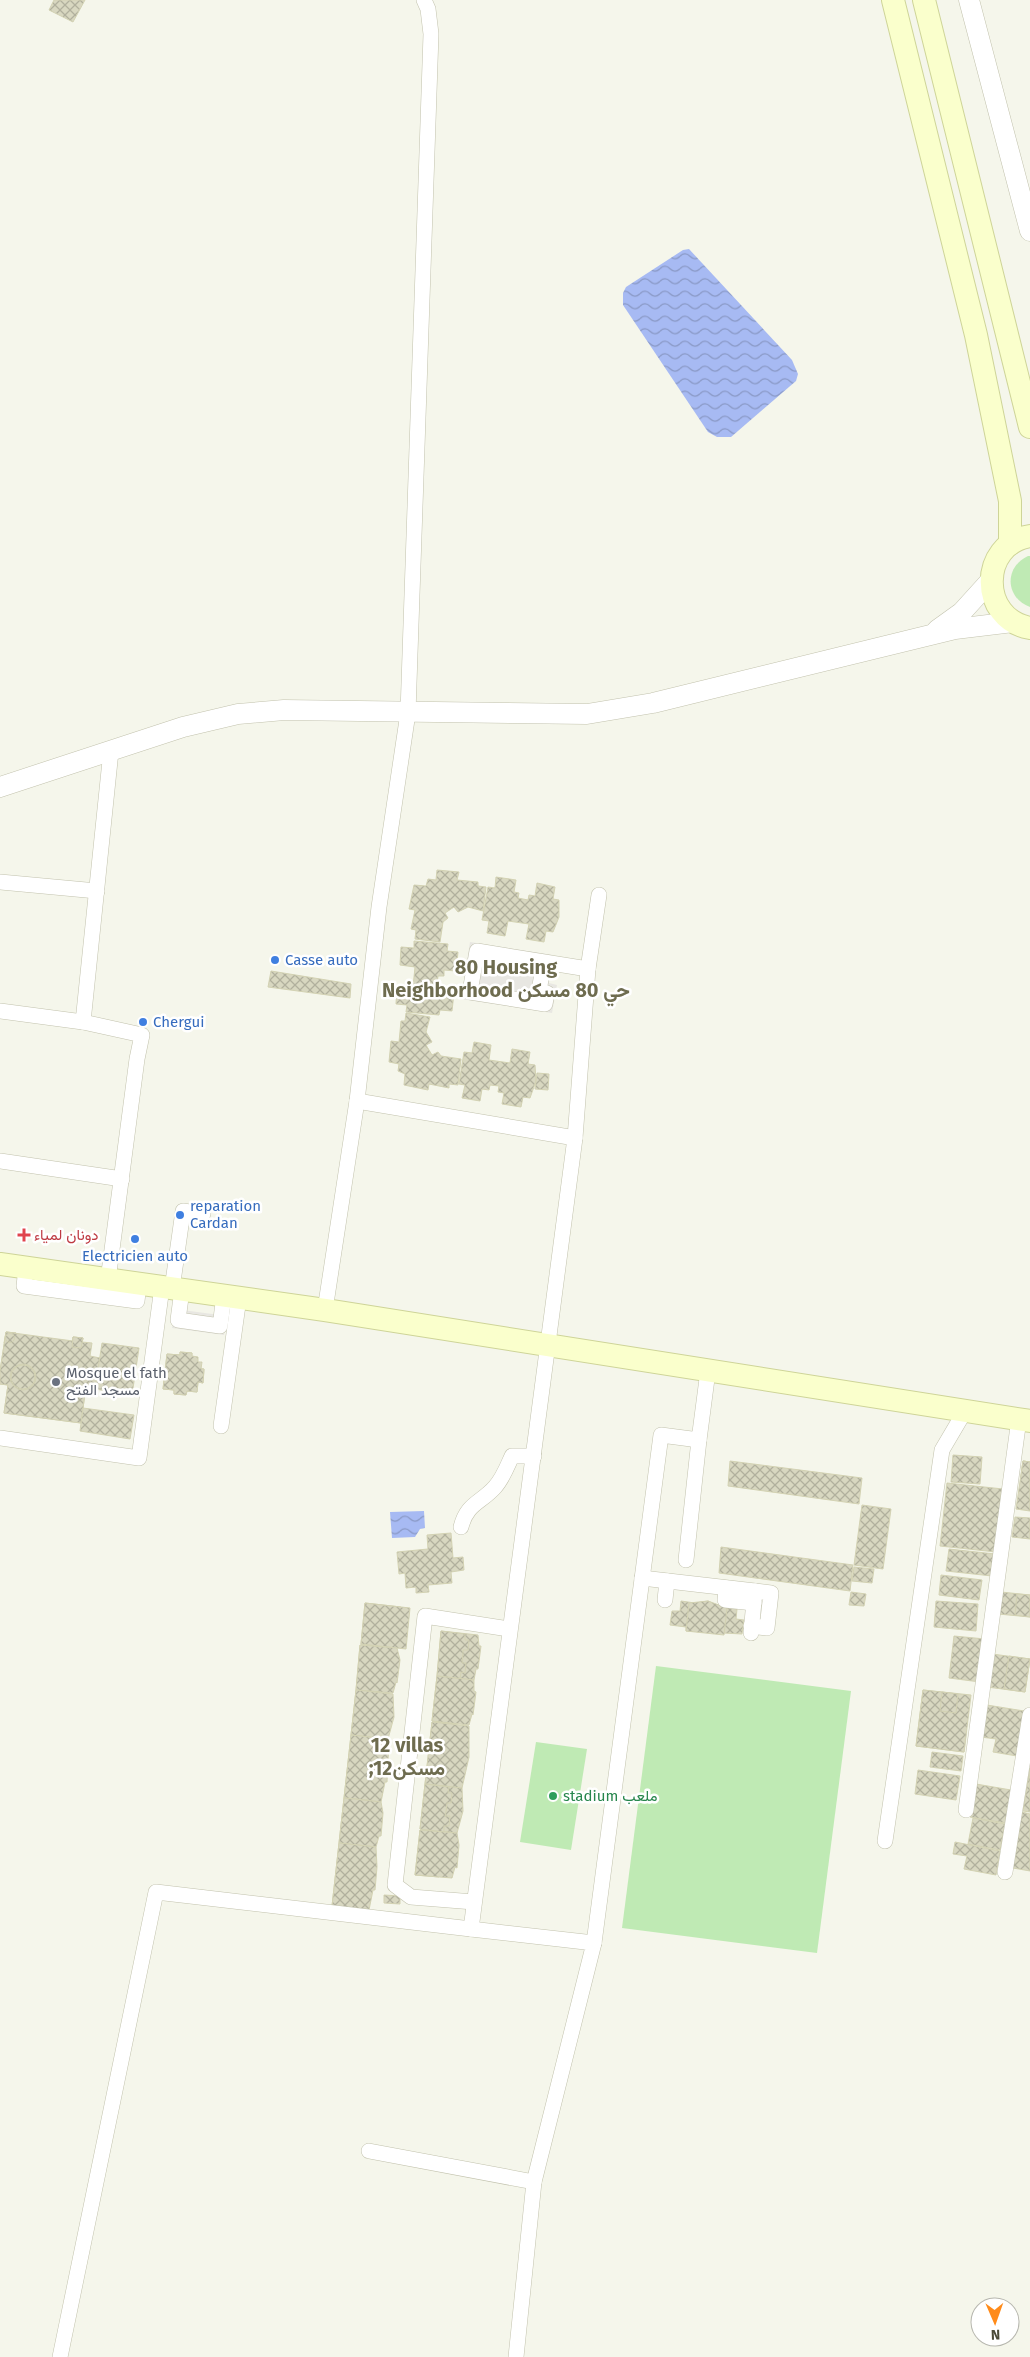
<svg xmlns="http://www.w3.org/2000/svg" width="1030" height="2357" viewBox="0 0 1030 2357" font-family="'Fira Sans',Vazirmatn,sans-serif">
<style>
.garden{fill:#bfeab4}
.parking{fill:#e8e7e2}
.water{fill:url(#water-waves)}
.building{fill:url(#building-cross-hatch);stroke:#d3d2b3}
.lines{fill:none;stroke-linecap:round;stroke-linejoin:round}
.minor-casing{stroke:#c2c2ad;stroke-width:16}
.tertiary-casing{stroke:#c2c2ad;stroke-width:21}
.secondary-casing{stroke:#ced498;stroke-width:24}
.minor{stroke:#fff;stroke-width:15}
.tertiary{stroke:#fff;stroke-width:20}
.secondary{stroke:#faffcc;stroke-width:22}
.shop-dot{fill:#3f7fe0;stroke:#fff;stroke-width:2}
.health-dot{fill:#e0444e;stroke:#fff;stroke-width:2}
.worship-dot{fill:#6b7280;stroke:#fff;stroke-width:2}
.leisure-dot{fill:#2e9e5b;stroke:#fff;stroke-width:2}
.labels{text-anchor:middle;stroke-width:5;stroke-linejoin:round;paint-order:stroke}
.shop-label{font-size:15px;fill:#366cbe;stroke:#fff;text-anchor:start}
.health-label{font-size:15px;fill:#be3a42;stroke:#fff;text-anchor:start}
.worship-label{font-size:15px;fill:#5b616d;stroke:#fff;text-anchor:start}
.leisure-label{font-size:15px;fill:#27864d;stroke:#fff;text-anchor:start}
.district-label{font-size:20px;font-weight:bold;fill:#6e6c4f;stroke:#fff}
</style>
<defs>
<pattern id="water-waves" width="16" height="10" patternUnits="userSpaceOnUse" patternTransform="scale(1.25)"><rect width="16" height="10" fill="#a7baf3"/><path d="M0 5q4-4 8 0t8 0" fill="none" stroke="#8a99c6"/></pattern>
<pattern id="building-cross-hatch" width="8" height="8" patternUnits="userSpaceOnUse" patternTransform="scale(1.25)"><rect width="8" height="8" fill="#d8d7c0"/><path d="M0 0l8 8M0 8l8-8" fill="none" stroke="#b1b09d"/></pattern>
</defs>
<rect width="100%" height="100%" fill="#f5f6eb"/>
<g class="garden">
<path d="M1028,556H1030V607C1005,598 1004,567 1028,556Z"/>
<path d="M656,1666L851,1691L817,1953L622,1928Z"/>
<path d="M536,1742L587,1749L571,1850L520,1842Z"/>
</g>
<g class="parking">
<path d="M470,942L553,955L549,983L557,985L552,1013L461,999Z"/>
<path d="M175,1309L227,1316L224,1335L172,1328Z"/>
</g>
<g class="water">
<path d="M689,249L792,360L798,374L796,381L731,437H717L708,432L623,305V293L626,287L683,250Z"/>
<path d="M424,1511L425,1528L420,1529L415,1537L392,1538L390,1512Z"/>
</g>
<g class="building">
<path d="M54,0H85L73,22L49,10Z"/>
<path d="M437,870L459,872L457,880L478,882V886L486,887L483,911L468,907L458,912L454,907L445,913L448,918L443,922L440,942L415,939L416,930L411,929L415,910L409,909L414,885L426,886L428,879L436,880Z"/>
<path d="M496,877L516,880L514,892L519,893L518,898L528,900L529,895L535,896L537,883L555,887L553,899L559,900V917L553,932L546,931L544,942L526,939L529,924L508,921L505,936L487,933L489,921L482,920L488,887L495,888Z"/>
<path d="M414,941L448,944L447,951L458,952L456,971L444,970V976H438L437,985H442V992L454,993L452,1011L440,1010L439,1015L406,1012L407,1005L396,1004L397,986L413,987L415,967L400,965L401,947L414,948Z"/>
<path d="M271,971L351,984L350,998L268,987Z"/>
<path d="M406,1013L430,1017L426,1032L432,1042L426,1045L432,1055L438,1052L441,1056L461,1059L458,1085L449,1084V1088L429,1084L428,1090L404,1085L405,1074L398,1071L399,1064L389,1062L391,1041L399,1042L401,1021H405Z"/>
<path d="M474,1042L491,1045L489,1060L510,1063L512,1049L530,1052L528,1064L535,1065L536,1081L530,1098L523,1097L521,1107L502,1104L504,1093L498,1092L499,1086L490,1085L489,1090L482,1089L480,1101L462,1098L465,1085L459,1084L464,1052L472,1053Z"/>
<path d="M537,1073L549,1074L548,1090L535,1089Z"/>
<path d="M6,1332L16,1333L14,1345L4,1343Z"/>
<path d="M6,1332L16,1333L15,1339L72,1347L73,1337L83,1338L80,1355L90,1356L81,1423L4,1413L8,1385L0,1384V1371Z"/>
<path d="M6,1332L73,1341V1337L83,1338L82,1342L92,1343L90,1356L100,1358L95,1387L86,1386L81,1423L4,1413L8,1385L0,1384V1371Z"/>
<circle cx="10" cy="1338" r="4.5"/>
<path d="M73,1337L83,1338L81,1348L72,1347Z"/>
<path d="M102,1343L139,1348L132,1395L95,1389Z"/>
<path d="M180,1352L192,1353L190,1367L204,1369L203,1383L198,1382L197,1392L187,1391L186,1395L174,1394V1390L163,1389L167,1354L180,1355Z"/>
<path d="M180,1352L192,1353V1356L198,1357V1362H202L201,1369H204L203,1383L198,1382L197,1392L187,1391L186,1395L174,1394V1390L163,1389L167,1354L180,1355Z"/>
<circle cx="23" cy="1377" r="13"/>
<circle cx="23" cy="1377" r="12"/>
<path d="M83,1408L134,1415L130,1439L80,1431Z"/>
<path d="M953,1455L982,1457L980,1484L951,1482Z"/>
<path d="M730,1461L862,1478L859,1504L728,1486Z"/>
<path d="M1023,1461L1030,1462V1478L1021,1477Z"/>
<path d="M1023,1461L1030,1462V1478L1021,1477Z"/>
<path d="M1023,1461L1030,1462V1511L1016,1509Z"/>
<path d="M947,1483L1003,1489L996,1552L940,1546Z"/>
<path d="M862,1505L891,1509L883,1569L854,1565Z"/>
<path d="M1015,1517L1030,1518V1539L1012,1537Z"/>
<path d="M451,1533L453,1558L463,1557L464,1570L451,1572L452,1583L428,1585L429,1592L416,1593V1587L406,1588L405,1573L399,1574L397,1552L428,1549L427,1535Z"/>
<path d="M721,1547L853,1565L850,1591L719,1573Z"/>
<path d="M949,1549L995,1554L992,1576L946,1571Z"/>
<path d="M854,1567L874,1569L872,1583L852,1581Z"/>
<path d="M941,1575L982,1580L979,1600L939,1595Z"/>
<path d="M851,1592L866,1594L864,1606L849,1605Z"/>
<path d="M1001,1592L1030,1595V1617L998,1614Z"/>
<path d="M1017,1594L1030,1595V1617L1015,1615Z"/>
<path d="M681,1601L695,1603L708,1601L721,1607L737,1609L736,1619L744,1620L742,1634L686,1631V1627L670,1625L672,1611H680Z"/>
<path d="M708,1601L727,1608L724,1635L686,1631L689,1603Z"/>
<path d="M936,1601L978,1604L976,1631L934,1627Z"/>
<path d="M365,1603L401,1607L398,1637L385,1635L383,1646L361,1644Z"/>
<path d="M365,1603L410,1608L406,1649L361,1644Z"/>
<path d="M441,1631L478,1635L479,1646H481L478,1669H476L474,1680L437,1676Z"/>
<path d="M441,1631L465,1634V1640H469L468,1650H463V1654L462,1663H466L465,1673L461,1672L460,1679L437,1676Z"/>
<path d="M954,1636L985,1639L980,1682L949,1678Z"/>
<path d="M360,1645L384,1647V1653L388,1654L387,1663H382L381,1672V1676L385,1677L384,1686H380L379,1692L356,1690Z"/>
<path d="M360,1645L397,1648L400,1660L397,1683L396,1682L393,1693L356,1690Z"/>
<path d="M992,1654L1030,1659L1025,1692L987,1687Z"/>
<path d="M1009,1656L1030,1659L1025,1692L1004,1689Z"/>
<path d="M437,1676L460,1679V1685L464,1686L463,1695H458L457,1708H461V1718H456V1724L432,1721Z"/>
<path d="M437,1676L474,1680V1691L476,1692L473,1715L472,1714L469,1725L432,1721Z"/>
<path d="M356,1690L379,1692V1699H383L382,1709L377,1708L376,1721L381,1722L379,1732L375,1731V1737L351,1735Z"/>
<path d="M356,1690L393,1694L394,1717L388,1739L351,1735Z"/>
<path d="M923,1690L958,1694L953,1732L966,1734L964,1752L916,1746Z"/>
<path d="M923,1690L971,1695L964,1752L916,1746Z"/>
<path d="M942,1692L958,1694L956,1713L940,1711Z"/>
<path d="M987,1705L1024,1711L1017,1756L993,1752L996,1739L981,1737Z"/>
<path d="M432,1722L456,1724L454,1739L458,1740L457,1749H453L451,1762H456L455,1772H450L449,1787L425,1784Z"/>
<path d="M432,1722L469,1726V1757L462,1788L425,1784Z"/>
<path d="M351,1735L375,1738L373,1753H377L376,1763L372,1762L370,1775L375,1776L374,1786L370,1785L368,1800L344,1798Z"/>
<path d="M351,1735L388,1739L389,1742L387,1782H385L381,1802L344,1798Z"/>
<path d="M932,1752L963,1756L961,1771L930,1767Z"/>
<path d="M1030,1768V1812L1023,1811Z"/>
<path d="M918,1770L960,1776L956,1800L915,1794Z"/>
<path d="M425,1784L462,1788L463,1811L457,1833L420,1829Z"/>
<path d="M425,1784L449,1787L448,1793H452L451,1803H447L446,1812L445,1816H450L449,1826H444V1832L420,1829Z"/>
<path d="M976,1784L1011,1790L1005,1823L970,1817Z"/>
<path d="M344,1798L368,1800L367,1807H371L370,1817L366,1816L364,1829L369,1830L368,1840L364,1839L363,1845L339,1843Z"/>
<path d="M344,1798L381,1802L383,1813L381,1836H379L376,1847L339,1843Z"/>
<path d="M1022,1812L1030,1814V1871L1013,1868Z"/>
<path d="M973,1818L1005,1824L1000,1850L968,1844Z"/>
<path d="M420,1830L444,1832L443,1838L447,1839L446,1848H442L441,1857L440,1861L445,1862L444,1871H440L439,1877L415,1875Z"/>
<path d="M420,1830L457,1833L459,1845L457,1868L455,1867L452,1878L415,1875Z"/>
<path d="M955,1842L1000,1851L996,1875L964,1869L967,1856L953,1854Z"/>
<path d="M339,1843L363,1846L361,1861H365L364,1871L360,1870L358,1884H363L362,1894L358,1893L356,1909L332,1906Z"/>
<path d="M339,1843L376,1847L377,1867L375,1890H373L369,1910L332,1906Z"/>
<path d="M384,1895L400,1896V1904L384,1903Z"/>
</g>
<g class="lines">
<defs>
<g id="minor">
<path d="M0,882L97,891"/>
<path d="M544,962L539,991L547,993L545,1004L470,992L477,951L588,969"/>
<path d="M0,1011L83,1022L142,1035L137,1059L108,1280"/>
<path d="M83,1022L111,751"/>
<path d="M357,1101L575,1138"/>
<path d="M0,1161L122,1179"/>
<path d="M26,1268L24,1286L137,1301L139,1284"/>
<path d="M172,1289L183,1211L203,1214"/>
<path d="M182,1290L178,1320L220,1326L224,1296"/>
<path d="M325,1310L357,1101L379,907L408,713L431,34L428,9L424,0"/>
<path d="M221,1426L239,1298"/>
<path d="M0,1438L139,1458L162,1287"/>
<path d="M461,1527C467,1503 481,1503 495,1487C503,1478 507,1467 512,1456H534"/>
<path d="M686,1560L699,1440"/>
<path d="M642,1578L755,1591L751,1633"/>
<path d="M726,1588L725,1600L754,1603"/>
<path d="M665,1600L667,1581"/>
<path d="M751,1626L767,1628L771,1593L755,1591"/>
<path d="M966,1810L1019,1419"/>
<path d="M885,1841L942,1450L965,1411"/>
<path d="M1005,1872L1030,1715"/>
<path d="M474,1902L411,1897L395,1885L425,1616L509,1629"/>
<path d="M594,1943L661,1435L699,1440L708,1371"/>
<path d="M369,2151L534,2182"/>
<path d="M60,2357L156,1892L471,1929"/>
<path d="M516,2357L534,2182L594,1943L471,1929L575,1138L588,969L599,895"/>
</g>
<g id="tertiary">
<path d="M969,0L1030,231"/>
<path d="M937,630L962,612L991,580"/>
<path d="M0,787L183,727L238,714L284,710L587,714L653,703L955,629L1013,622"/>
</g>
<g id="secondary">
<path d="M893,0L976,335L1010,501V544"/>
<path d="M924,0L1030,427"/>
<path d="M1030,536C979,544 979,619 1030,628"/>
<path d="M0,1264L325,1310L1030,1421"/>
</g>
</defs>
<use href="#minor" class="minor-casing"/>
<use href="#tertiary" class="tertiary-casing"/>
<use href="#secondary" class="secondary-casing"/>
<use href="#minor" class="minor"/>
<use href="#tertiary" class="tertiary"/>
<use href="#secondary" class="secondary"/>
</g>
<g class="shop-dot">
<circle cx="275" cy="960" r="5"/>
<circle cx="143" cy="1022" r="5"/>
<circle cx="180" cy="1215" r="5"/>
<circle cx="135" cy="1239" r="5"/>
</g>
<path class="health-dot" d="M21.5 1227.5h5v5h5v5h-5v5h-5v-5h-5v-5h5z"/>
<circle class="worship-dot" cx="56" cy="1382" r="5"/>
<circle class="leisure-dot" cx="553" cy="1796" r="5"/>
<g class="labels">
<g class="shop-label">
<text x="285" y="965">Casse auto</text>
<text x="153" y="1027">Chergui</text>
<text x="190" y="1211">reparation<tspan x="190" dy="17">Cardan</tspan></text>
<text x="135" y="1261" text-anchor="middle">Electricien auto</text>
</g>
<g class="health-label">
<text x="34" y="1240">دونان لمياء</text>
</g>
<g class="worship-label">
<text x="66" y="1378">Mosque el fath<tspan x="66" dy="17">مسجد الفتح</tspan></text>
</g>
<g class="leisure-label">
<text x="563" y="1801">stadium ملعب</text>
</g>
<g class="district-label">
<text x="506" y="974">80 Housing<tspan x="506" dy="23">Neighborhood حي 80 مسكن</tspan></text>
<text x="407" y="1752">12 villas<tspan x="407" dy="23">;12مسكن</tspan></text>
</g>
</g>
<g transform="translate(995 2322) rotate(178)"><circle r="24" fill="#ffffff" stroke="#b7b7af"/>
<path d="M0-4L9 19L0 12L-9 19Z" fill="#ff8b1a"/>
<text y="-8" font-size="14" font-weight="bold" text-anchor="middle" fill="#4b4a38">N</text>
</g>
</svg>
